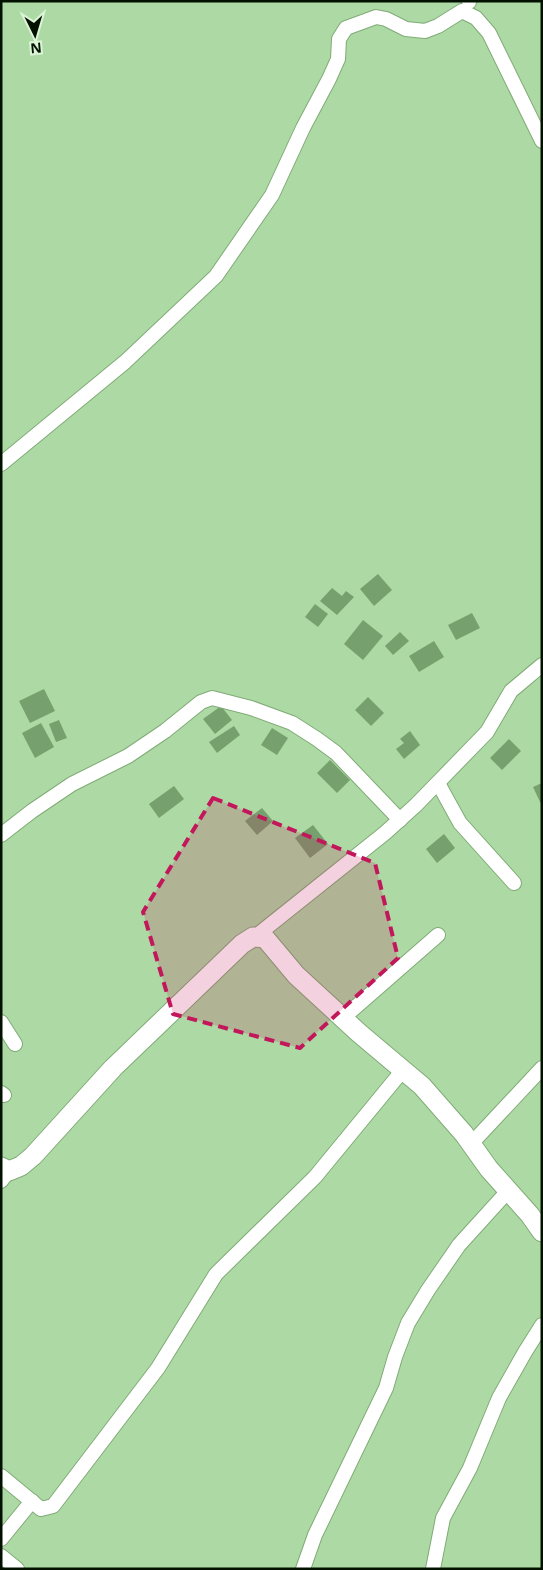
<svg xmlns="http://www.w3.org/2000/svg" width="543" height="1570" viewBox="0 0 543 1570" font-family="'Noto Sans',sans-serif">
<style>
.building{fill:#76a06d}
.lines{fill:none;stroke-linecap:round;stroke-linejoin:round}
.street-casing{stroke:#80ab77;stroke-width:16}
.secondary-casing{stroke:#80ab77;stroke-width:21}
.street{stroke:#fff;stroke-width:14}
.secondary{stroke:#fff;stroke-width:19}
.marked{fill:#c2185b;fill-opacity:0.2;stroke:#c2185b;stroke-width:4;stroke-dasharray:10 6;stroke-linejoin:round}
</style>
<rect width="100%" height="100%" fill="#addaa4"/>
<g class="building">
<path d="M378,574L392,590L374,606L360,589Z"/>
<path d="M332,588L342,596L346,591L354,597L337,615L320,601Z"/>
<path d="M315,604L328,614L318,627L305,617Z"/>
<path d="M472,613L480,628L456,640L448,625Z"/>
<path d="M363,620L383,636L363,660L344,644Z"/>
<path d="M400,632L409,641L393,655L385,646Z"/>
<path d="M434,641L444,657L419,672L409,656Z"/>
<path d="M44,689L55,711L30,723L19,701Z"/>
<path d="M368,697L384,713L371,726L355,710Z"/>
<path d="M221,706L232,720L215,734L203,719Z"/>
<path d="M59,720L67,738L56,742L49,724Z"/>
<path d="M41,723L54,747L35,758L22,733Z"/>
<path d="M234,726L240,735L217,753L209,742Z"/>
<path d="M272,728L288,738L277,755L261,745Z"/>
<path d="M410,731L420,745L404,759L396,749L404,743L400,739Z"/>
<path d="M509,739L521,751L502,770L490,758Z"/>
<path d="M330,760L350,780L337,793L317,773Z"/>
<path d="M542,783V806L533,787Z"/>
<path d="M174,786L184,799L159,818L149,804Z"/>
<path d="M262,808L273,821L257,835L245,821Z"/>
<path d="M313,825L328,844L310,858L295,838Z"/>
<path d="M444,834L455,848L437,863L426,849Z"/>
</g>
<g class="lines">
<defs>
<g id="street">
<path d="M469,1V2"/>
<path d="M1,464L125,362L216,276L272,195L303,128L329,79L338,59L339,39L346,28L376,17L386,19L406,29L425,31L438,26L462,11L476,18L489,33L542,141"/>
<path d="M438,783L460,823L514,883"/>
<path d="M1,835L32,811L72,784L128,756L165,731L201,702L212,698L251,708L292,723L317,739L336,753L400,820"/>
<path d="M256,936L385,833L416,805L487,732L511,691L542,665"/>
<path d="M343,1018L438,935"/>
<path d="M1,1022L15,1044"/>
<path d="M1,1093L4,1095"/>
<path d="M471,1144L542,1068"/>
<path d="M1,1181L9,1171"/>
<path d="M1,1476L41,1509L53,1506L158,1368L216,1274L315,1177L403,1070"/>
<path d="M1,1539L32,1501"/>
<path d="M1,1556L17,1569"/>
<path d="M303,1569L315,1535L386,1388L395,1357L408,1323L428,1290L459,1245L508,1191"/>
<path d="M433,1569L443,1518L470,1468L499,1398L525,1352L542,1325"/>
</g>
<path id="secondary" d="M1,1167L9,1171L21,1166L33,1156L113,1068L242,944L253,937L265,938L296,975L359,1033L422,1086L464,1134L489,1169L530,1215L542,1232"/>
</defs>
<use href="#street" class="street-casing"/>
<use href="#secondary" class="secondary-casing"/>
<use href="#street" class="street"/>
<use href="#secondary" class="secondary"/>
</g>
<path class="marked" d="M213,798L375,863L398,958L300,1048L173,1014L143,912Z"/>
<rect width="543" height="1570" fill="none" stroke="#031101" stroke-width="5"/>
<g transform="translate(35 35) rotate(175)" stroke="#ddf4d8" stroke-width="4" paint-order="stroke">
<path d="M0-4L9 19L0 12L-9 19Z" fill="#031101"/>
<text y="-8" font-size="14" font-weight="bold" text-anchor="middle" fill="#031101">N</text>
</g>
</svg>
